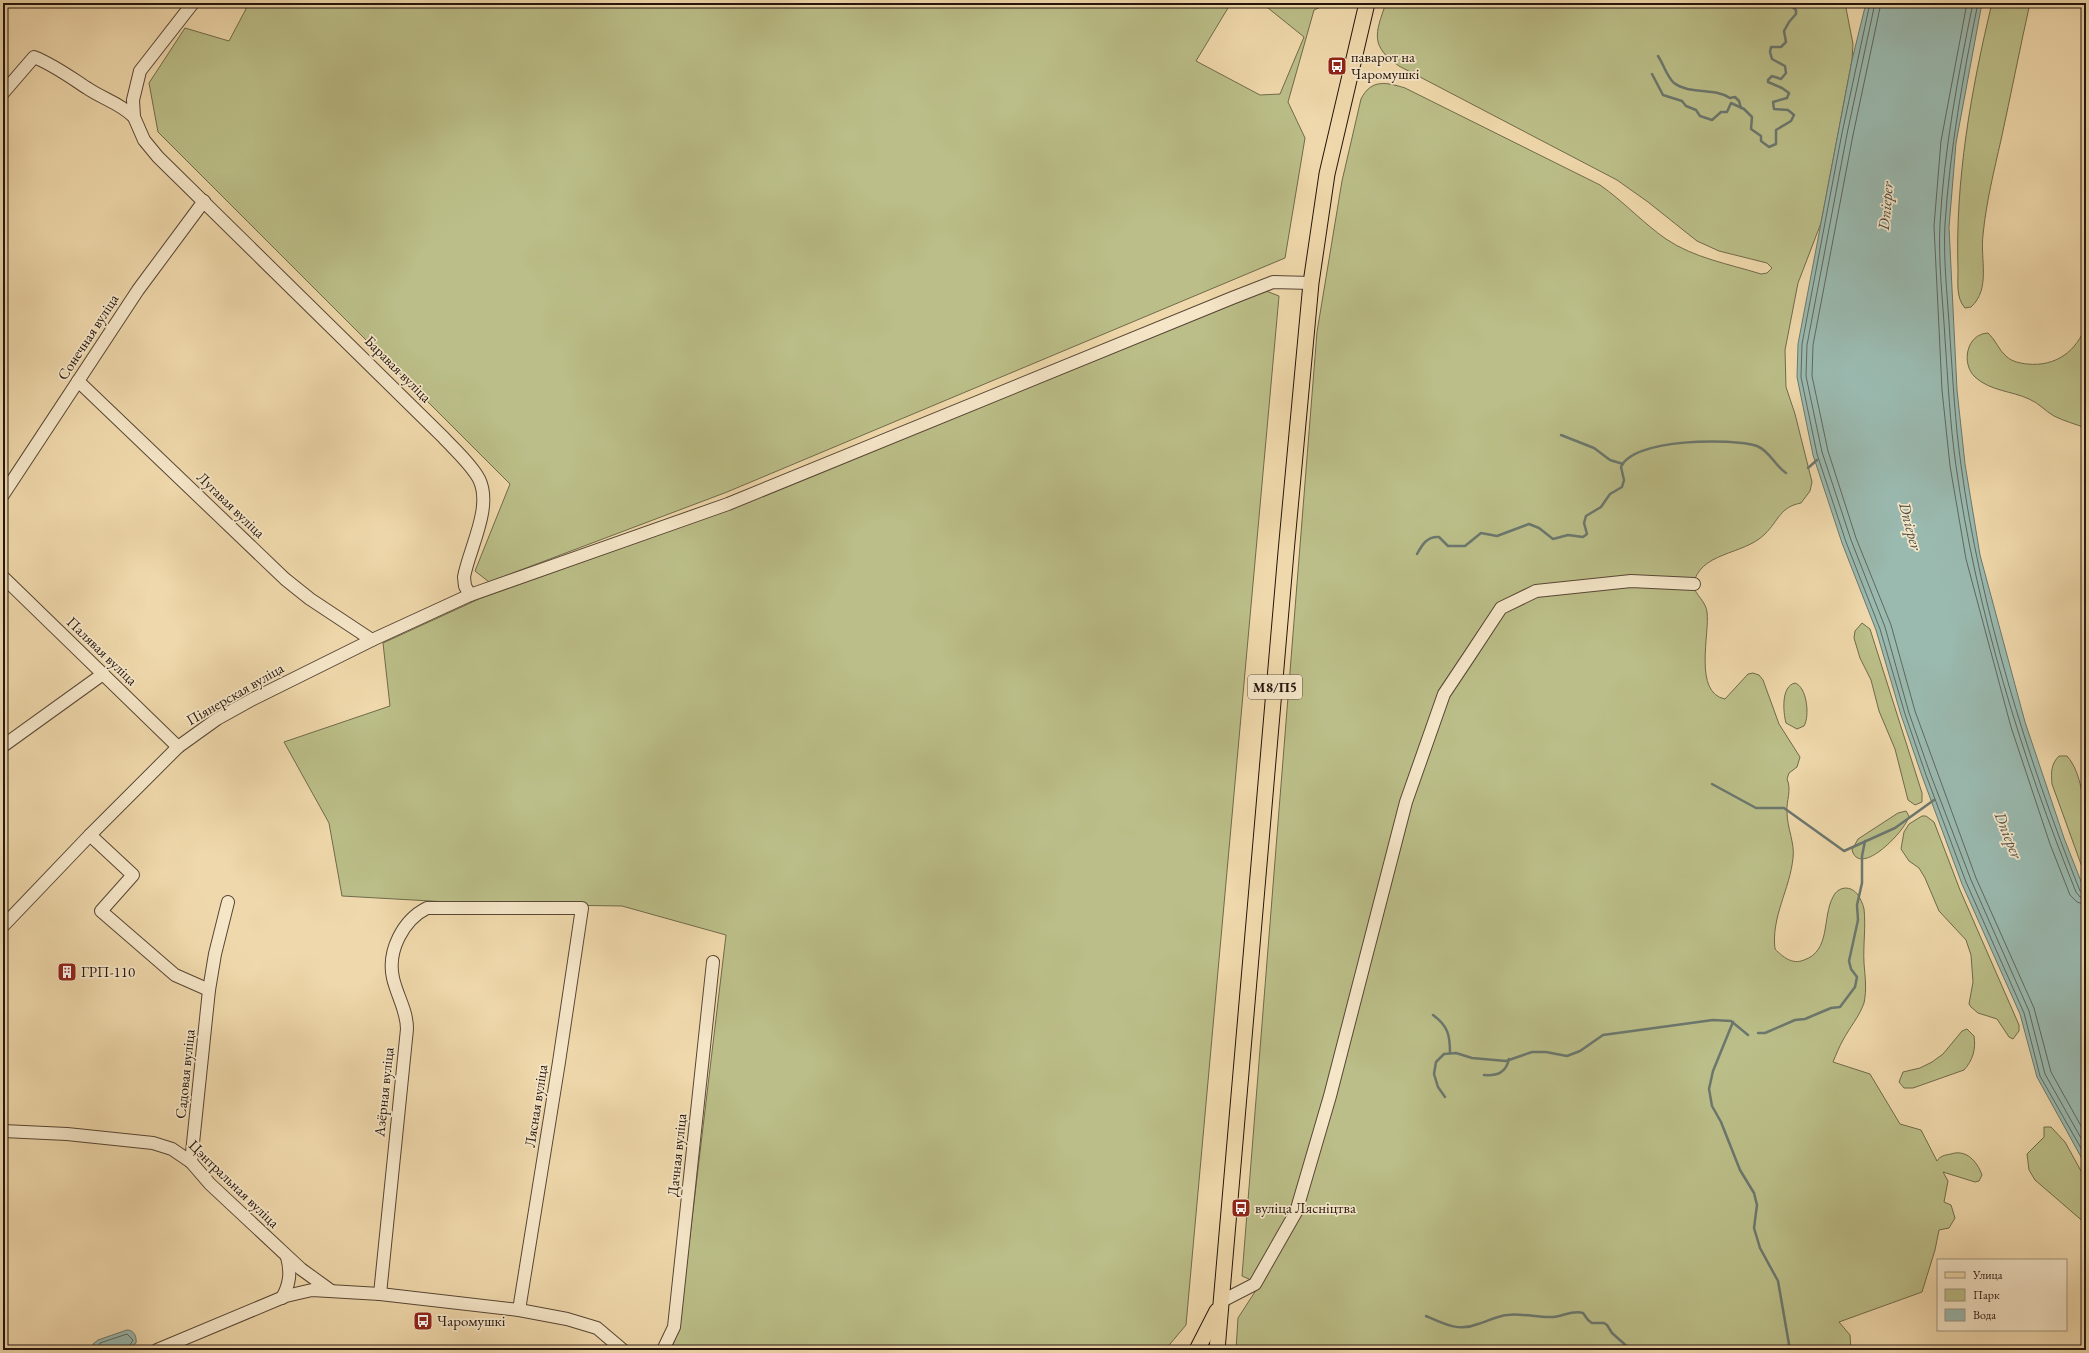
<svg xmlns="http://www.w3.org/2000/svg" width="2089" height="1353" viewBox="0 0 2089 1353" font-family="'EB Garamond',serif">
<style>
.green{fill:#bbbe88;stroke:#706a4a}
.water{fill:#9ab9af;stroke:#6b776e}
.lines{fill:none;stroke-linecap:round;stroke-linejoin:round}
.shore{stroke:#60675e;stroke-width:1}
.stream{stroke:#6b776e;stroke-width:2.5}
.minor-casing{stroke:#584634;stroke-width:14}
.major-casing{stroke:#25150d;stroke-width:17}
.minor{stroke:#f5e6c8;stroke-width:12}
.major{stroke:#efd8ab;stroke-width:15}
.labels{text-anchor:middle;stroke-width:3.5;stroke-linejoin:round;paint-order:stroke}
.shield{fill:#f5e6c8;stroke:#635445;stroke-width:1}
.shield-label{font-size:14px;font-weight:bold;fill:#25150d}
.poi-label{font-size:15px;fill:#25150d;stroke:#f5e6c8;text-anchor:start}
.street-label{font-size:15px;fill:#25150d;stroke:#f5e6c8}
.water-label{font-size:16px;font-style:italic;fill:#4e4e46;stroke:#f5e6c8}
</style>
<rect width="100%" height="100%" fill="#efd8ab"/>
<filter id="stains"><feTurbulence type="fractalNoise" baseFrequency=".005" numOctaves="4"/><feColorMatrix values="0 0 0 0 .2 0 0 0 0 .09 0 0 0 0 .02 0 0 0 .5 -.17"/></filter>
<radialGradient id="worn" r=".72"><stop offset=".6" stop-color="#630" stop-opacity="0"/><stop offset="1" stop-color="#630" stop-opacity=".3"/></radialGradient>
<g class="green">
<path d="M241,3H1231L1196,61L1260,95L1280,94L1304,37L1268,8L1257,3H1330L1314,10L1288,102L1305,138L1285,258L727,492L489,582L475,571L510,484L158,132L149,83L185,28L229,41L246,9Z"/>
<path d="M1386,3H1845L1853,44L1852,60L1821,223L1798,283L1785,350L1786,387L1795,414L1812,482L1810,491L1801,503C1780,507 1779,520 1765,534C1743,556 1699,551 1693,586C1696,595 1706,602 1707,612C1710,633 1693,693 1725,699L1748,674L1753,673L1759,675L1763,680L1779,724L1800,757L1797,767L1789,773L1787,779C1792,790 1786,801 1787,812C1787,828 1795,843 1793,858C1790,889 1771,917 1775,949C1783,957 1792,965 1804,960C1831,951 1822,917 1833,897C1838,886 1851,885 1858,895C1860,898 1863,904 1864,909C1866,927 1863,945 1864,963C1865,977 1867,989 1864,1003C1859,1017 1850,1027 1843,1040C1839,1047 1836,1055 1833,1062L1870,1074L1900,1124L1921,1130L1937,1161C1940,1156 1945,1155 1951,1154C1966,1149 1977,1161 1982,1175L1979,1181L1975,1182L1943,1172L1948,1181L1944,1202L1951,1205L1955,1218L1949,1228L1939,1230L1935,1250L1922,1292L1839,1322L1850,1335L1851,1350H1236L1238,1318L1260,1284L1242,1276L1317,332L1342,181L1361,99C1371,79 1386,82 1405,88L1600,185C1623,201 1643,223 1666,239C1694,258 1729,264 1761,274L1767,273L1772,268L1767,263L1719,251L1697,241L1648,202L1617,180L1399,66C1370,46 1375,34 1386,3Z"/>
<path d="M1992,3H2030C2020,48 2011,94 2001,140C1994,171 1986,203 1983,235C1980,259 1991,289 1971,307L1965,308C1956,298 1958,283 1958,270C1955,181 1971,90 1992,3Z"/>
<path d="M1266,291L1279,296L1186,1325L1165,1350H671L679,1328L726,935L622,906L484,904L342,896L329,823L284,742L390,706L383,643L479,599L725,511Z"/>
<path d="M2086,325V428C2075,424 2064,421 2054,416C2045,411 2039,403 2029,399C2012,391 1990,391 1975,377C1961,364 1966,334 1988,333C1996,340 1999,351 2007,357C2013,362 2020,363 2027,364C2056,367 2077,351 2086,325Z"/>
<path d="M1862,623L1870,629L1922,793V802L1915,805L1908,800L1895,749L1879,711L1871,680L1860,658L1854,638L1855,631Z"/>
<path d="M1795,683C1807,687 1810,716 1804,726L1797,729L1786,723C1783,712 1781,686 1795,683Z"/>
<path d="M2059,756H2067C2089,780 2086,844 2086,878L2052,784C2051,772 2051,764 2059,756Z"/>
<path d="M1906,811L1909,816C1907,829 1860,879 1852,850L1858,839L1898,813Z"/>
<path d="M1922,816H1926L1934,822L1960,890L2019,1025V1031L2013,1039L2009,1037L1997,1019L1978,1013L1971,1007L1969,1004L1973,982L1971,955L1966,940L1939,911L1925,878L1919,868L1909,861L1901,849L1904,832L1909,824Z"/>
<path d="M1967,1029L1974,1036C1976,1049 1973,1060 1964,1070L1913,1088H1904L1899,1082L1903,1072L1920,1068L1932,1062L1943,1054L1962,1031Z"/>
<path d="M2044,1127H2051L2065,1142L2086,1180V1224L2035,1180L2029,1170L2027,1154L2044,1137Z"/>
</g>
<g class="water">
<path d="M1866,3H1982L1956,143L1949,227L1957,390L1965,464L1980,555L2025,722L2064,838L2086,894V1166L2037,1077L2020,1014L1962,884L1922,776L1901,715L1876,630L1842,543L1813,455L1797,377L1798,344L1852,60Z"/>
<path d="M127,1330C134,1330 137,1337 136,1343C127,1353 107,1350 93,1350V1344L98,1340Z"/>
</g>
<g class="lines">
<g class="shore">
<path d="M1870,3L1842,133L1802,344L1801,377L1817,454L1846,542L1880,629L1905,714L1926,775L1966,882L2024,1013L2040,1076L2086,1157"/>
<path d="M1875,3L1847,134L1807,345L1806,376L1822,452L1851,540L1885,627L1909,713L1930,773L1971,880L2029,1011L2045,1074L2086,1147"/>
<path d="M1881,3L1853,135L1813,345L1812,376L1828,451L1856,538L1891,625L1915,711L1976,878L2034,1008L2051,1072L2086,1135"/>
<path d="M1967,3L1941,141L1934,226L1942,390L1950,466L1966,559L2011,727L2050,844L2070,895L2077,902L2086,905"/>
<path d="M1973,3C1958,76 1944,150 1940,224C1938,262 1943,301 1945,339C1948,381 1950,424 1956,466C1976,609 2022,758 2076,892L2080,897L2086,899"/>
<path d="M1978,3C1963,76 1950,149 1945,224C1943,261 1948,301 1950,338C1953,380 1955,423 1961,465C1980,607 2027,758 2080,891L2086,894"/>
<path d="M97,1350L100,1343L127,1334L133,1340L127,1350"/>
</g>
<g class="stream">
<path d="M1658,56C1663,63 1667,77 1674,83C1690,95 1713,87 1730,98L1735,97L1739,101L1741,108"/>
<path d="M1652,74L1663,95L1682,101L1686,106L1696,110L1700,116L1712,120L1721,112H1727L1731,103L1744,109L1752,117L1751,129L1761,136V141L1769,147L1776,144V130L1791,121L1794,115L1788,110L1774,109L1773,102L1787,98L1789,93L1782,88L1768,82V80L1772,76L1781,79L1786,73L1785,66L1772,59L1770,52L1771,47H1781L1786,42L1784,31L1789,22L1796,14V10L1788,3"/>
<path d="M1561,435L1594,448L1610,460L1623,464"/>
<path d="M1808,468L1817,460"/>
<path d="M1417,554C1422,545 1427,536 1439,537L1448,546H1465L1481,533L1497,536L1529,524L1539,528L1553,539L1568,535L1583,537L1587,534L1584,523L1586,516L1601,507L1610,494L1622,487L1624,480L1621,467C1633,438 1732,438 1757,446C1770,451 1775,466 1786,473"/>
<path d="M1712,784L1756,808H1784L1844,851L1895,828L1934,800"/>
<path d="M1433,1015C1448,1026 1450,1035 1450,1053"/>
<path d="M1733,1022L1713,1071L1709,1089L1712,1106L1721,1122L1740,1170L1754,1193L1757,1205L1754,1228L1760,1248L1778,1281L1790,1350"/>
<path d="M1758,1033H1765L1795,1020L1805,1019L1831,1008L1840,1007L1855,987L1857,977L1851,969L1849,961L1858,920L1857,905L1862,883V856L1865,841"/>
<path d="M1484,1075C1497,1076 1506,1073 1509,1059"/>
<path d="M1445,1097L1438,1087L1434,1074L1436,1062L1444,1054L1456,1053L1472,1058L1506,1061L1532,1052H1546L1567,1056L1580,1051L1603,1035L1713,1020L1731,1021L1748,1035"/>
<path d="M1426,1316C1444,1324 1459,1332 1478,1324C1488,1321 1497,1316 1507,1315C1523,1313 1538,1318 1553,1317C1564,1316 1572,1310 1583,1313L1588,1320L1592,1323H1604L1607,1325L1612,1333L1631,1350"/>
</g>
<defs>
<g id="minor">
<path d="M193,3L140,71L133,100L134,117L144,140L158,157L443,437C455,450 471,464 479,479C493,507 469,549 464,577L465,586L470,595"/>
<path d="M3,93L34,57C54,65 70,77 87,88C103,99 120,103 134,117"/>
<path d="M78,381L285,579L310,599L372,640"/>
<path d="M3,495L138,290L204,201"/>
<path d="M3,577L178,747"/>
<path d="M3,746L103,674"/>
<path d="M90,835L133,875L101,911L175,975L209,990"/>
<path d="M3,926L90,835L178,747L217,719L253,699L372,640L470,595L728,504L1232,298L1273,282L1311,283"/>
<path d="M3,1131L67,1134L153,1143L172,1149L191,1162L210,1184L301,1269L330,1290"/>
<path d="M191,1162L209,990L215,954L228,902"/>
<path d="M380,1294L407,1029C407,1010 397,996 393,978C387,951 403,920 427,908H582L559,1062L519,1310"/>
<path d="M282,1298C290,1284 291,1272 287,1257"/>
<path d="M1222,1301L1255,1284L1296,1212L1330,1096L1406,802L1444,694L1470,655L1501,608L1536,591L1631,581L1694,584"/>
<path d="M157,1350L286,1296L312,1290L380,1294L519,1310L567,1319L597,1328L623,1350"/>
<path d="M663,1350L674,1327L713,962"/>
</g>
<g id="major">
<path d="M1197,1350L1217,1311"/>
<path d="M1217,1350L1286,552L1311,283L1327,174L1367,3"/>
</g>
</defs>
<use href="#minor" class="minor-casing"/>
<use href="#major" class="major-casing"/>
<use href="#minor" class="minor"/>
<use href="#major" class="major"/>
</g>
<defs>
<symbol id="bus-square" viewBox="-11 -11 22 22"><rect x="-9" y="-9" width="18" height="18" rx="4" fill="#8f2418" stroke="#f5e6c8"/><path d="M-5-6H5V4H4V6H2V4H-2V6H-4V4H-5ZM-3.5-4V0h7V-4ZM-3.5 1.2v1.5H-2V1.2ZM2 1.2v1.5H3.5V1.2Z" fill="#fff"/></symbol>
<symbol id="building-square" viewBox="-11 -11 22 22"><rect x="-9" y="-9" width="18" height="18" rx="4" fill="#8f2418" stroke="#f5e6c8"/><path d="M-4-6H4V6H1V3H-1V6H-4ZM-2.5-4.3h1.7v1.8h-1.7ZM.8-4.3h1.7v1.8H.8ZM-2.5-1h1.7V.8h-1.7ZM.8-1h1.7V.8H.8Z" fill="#fff"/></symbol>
</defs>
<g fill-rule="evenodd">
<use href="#bus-square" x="1326" y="55" width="22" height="22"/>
<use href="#building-square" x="56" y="961" width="22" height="22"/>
<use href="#bus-square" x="1230" y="1197" width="22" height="22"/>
<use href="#bus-square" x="412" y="1310" width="22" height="22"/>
</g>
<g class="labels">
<rect class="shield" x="1248" y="675" width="54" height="24" rx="3"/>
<g class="shield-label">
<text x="1275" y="692">М8/П5</text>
</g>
<g class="poi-label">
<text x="1351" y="62">паварот на<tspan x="1351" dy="17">Чаромушкі</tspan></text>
<text x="81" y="977">ГРП-110</text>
<text x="1255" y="1213">вуліца Лясніцтва</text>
<text x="437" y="1326">Чаромушкі</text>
</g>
<g class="street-label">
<text transform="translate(88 337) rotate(-57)" y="5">Сонечная вуліца</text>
<text transform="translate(398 369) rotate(45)" y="5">Баравая вуліца</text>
<text transform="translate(231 505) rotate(44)" y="5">Лугавая вуліца</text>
<text transform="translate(102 651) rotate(44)" y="5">Палявая вуліца</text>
<text transform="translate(235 694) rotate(-30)" y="5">Піянерская вуліца</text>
<text transform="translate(185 1074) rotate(-84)" y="5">Садовая вуліца</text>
<text transform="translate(384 1092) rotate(-84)" y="5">Азёрная вуліца</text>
<text transform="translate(536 1106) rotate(-81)" y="5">Лясная вуліца</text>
<text transform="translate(677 1155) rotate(-84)" y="5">Дачная вуліца</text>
<text transform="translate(234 1184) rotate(44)" y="5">Цэнтральная вуліца</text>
</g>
<g class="water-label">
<text transform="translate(1885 206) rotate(-85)" y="6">Dnieper</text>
<text transform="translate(1911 526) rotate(75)" y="6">Dnieper</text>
<text transform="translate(2009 835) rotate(68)" y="6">Dnieper</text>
</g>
</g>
<rect width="2089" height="1353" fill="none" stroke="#efd8ab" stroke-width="16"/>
<rect x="4" y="4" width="2081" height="1345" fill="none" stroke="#25150d" stroke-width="2"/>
<rect x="8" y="8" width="2073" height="1337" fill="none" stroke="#25150d"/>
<rect x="1937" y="1259" width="130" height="72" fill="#f5e6c8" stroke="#a2927d"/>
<rect x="1945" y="1272" width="20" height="6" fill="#efd8ab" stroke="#a2927d"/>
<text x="1973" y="1279" font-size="12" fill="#25150d">Улица</text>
<rect x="1945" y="1289" width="20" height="12" fill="#bbbe88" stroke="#a2927d"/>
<text x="1973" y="1299" font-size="12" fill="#25150d">Парк</text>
<rect x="1945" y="1309" width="20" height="12" fill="#9ab9af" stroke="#a2927d"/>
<text x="1973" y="1319" font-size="12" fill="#25150d">Вода</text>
<rect width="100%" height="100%" filter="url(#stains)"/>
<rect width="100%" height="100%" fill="url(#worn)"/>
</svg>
